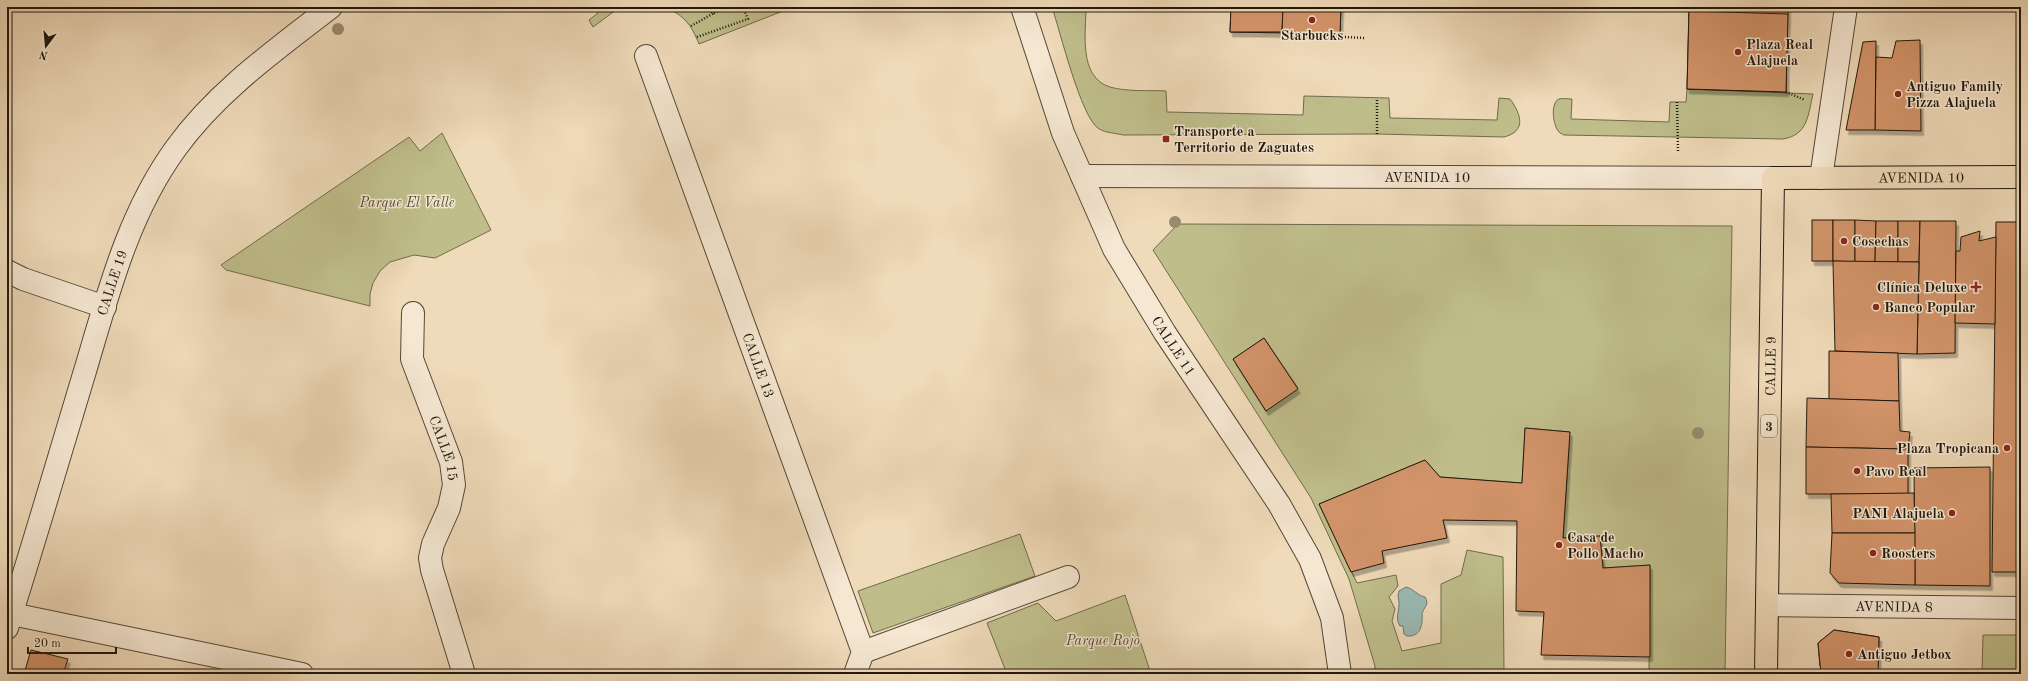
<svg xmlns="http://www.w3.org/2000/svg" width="2028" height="681" viewBox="0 0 2028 681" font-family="'Old Standard TT',serif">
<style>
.green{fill:#bfbe8b;stroke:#706b4c;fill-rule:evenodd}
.water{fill:#9abab4;stroke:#6a7971}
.building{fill:#d3946a;stroke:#21180c;filter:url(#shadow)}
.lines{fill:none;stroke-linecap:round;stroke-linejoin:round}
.street-casing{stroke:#544837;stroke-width:24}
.primary-casing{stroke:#21180c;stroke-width:24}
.path{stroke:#21180c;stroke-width:2.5;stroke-dasharray:1 2;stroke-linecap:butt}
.street{stroke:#f5e7d2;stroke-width:22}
.primary{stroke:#efdab9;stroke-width:22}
.tree{fill:#988b6f}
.poi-dot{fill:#8f2418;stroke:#f5e7d2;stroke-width:1.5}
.labels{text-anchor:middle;stroke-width:3;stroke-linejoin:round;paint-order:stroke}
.shield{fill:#f5e7d2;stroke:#615647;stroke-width:1}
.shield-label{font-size:13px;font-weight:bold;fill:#21180c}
.poi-label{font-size:14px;font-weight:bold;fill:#21180c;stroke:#f5e7d2;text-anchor:start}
.street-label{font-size:14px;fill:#21180c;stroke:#f5e7d2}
.park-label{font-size:14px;font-style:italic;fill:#504a32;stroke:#f5e7d2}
</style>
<defs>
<filter id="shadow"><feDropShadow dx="2.5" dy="4.5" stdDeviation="0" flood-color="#0004"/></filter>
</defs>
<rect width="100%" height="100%" fill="#efdab9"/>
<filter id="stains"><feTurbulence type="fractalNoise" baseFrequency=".005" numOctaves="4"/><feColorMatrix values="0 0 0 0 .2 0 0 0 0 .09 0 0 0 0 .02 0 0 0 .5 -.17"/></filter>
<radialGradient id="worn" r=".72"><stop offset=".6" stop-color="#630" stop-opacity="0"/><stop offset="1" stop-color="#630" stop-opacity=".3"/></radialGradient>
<g class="green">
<path d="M593,7H620L593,27L589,20L598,13Z"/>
<path d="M664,7H793L699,44C691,24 684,15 664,7Z"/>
<path d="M1052,7H1086C1086,32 1078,77 1110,87C1127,92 1148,90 1166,91L1167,112L1303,115L1304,96L1389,98L1390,118L1497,120L1499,98L1510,99C1521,114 1527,131 1504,137L1377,134L1123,135C1115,133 1106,133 1099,129C1081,118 1060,31 1052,7Z"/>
<path d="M1687,89L1813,94C1808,115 1808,135 1783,139L1564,135C1562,134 1560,133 1559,132C1553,126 1550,103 1559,99C1562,98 1568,99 1572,99L1571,119L1669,122L1670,102H1686Z"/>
<path d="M442,133L491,230L435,258L414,255L390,262L380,271L373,283L370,294V306L226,270L221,265L409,137L420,151Z"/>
<path d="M1178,224L1732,226L1725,674H1375V666L1349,579L1311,498L1153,250ZM1264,338L1298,388L1266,411L1233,359ZM1525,428L1570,432L1563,538L1600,536L1603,568L1650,565L1649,670L1504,672L1503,557L1467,550L1461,575L1441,584V643L1402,651L1392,621L1395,609L1389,597L1398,586L1396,575L1357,583L1319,504L1425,460L1440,477L1522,483Z"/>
<path d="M1020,534L1035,576L873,633L858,591Z"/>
<path d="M1125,595L1151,674H1007L987,623L1038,603L1056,621Z"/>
<path d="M1983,635H2021V674H1982Z"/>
</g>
<path class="water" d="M1406,587C1414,589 1418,596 1425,597C1430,605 1424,606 1422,614C1423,626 1420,637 1407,636L1404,634L1403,626H1400C1395,618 1399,613 1399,604C1399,599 1397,596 1399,591Z"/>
<g class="building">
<path d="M1231,7H1341L1340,34L1230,32Z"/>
<path d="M1231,7H1283L1282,32H1230Z"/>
<path d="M1283,7H1341L1340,34L1282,32Z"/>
<path d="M1689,7H1788L1786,92L1687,89Z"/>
<path d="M1689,11L1788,14L1786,92L1687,89Z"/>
<path d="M1920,40L1921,131L1875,130L1876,57L1892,58L1896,41Z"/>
<path d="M1876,41L1875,130H1846L1863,42Z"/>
<rect x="1812" y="220" width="21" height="41"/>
<path d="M1833,220H1855V262L1833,261Z"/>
<path d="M1855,220L1876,221L1875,262H1855Z"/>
<path d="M1876,221H1898V262H1875Z"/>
<path d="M1898,221H1920L1919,262H1898Z"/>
<path d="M1920,221H1956L1955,353L1917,354Z"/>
<path d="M1996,222H2021V572H1992Z"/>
<path d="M1980,231L1979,241L1996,237L1995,324L1955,323L1956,251H1960L1961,237Z"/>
<path d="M1833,261L1919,262L1917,354L1835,351Z"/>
<path d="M1264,338L1298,389L1266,411L1233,359Z"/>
<path d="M1829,351L1898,353L1899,401L1829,399Z"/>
<path d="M1807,398L1899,401L1900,431L1910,432L1908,449L1806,447Z"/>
<path d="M1525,428L1570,432L1563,538L1600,536L1603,568L1650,565V657L1541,655L1544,612L1516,611L1517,521L1443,520L1447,538L1382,551L1384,563L1351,572L1319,504L1425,460L1440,477L1522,483Z"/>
<path d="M1806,447L1908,449V494H1806Z"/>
<path d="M1990,467V586L1915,585L1914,468Z"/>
<path d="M1914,493L1915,533H1832L1831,494Z"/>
<path d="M1832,533H1915V585L1839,583L1830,573Z"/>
<path d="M1834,630L1879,637L1878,666H1820L1818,643Z"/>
<path d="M1834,630L1879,637L1878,674H1821L1818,643Z"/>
<path d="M31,650L68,659L63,674H24Z"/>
</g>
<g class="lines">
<defs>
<g id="street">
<path id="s1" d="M1022,7L1063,133L1114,249L1165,333L1279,504L1310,559L1332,618L1340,674"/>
<path id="s2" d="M646,56L863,652L855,674"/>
<path id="s3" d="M1082,176L1773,178"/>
<path d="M1821,178L1846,7"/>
<path d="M7,271L23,279L105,307"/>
<path id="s4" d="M413,313L412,359L451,462L454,485L449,508L433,544L430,558L432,570L464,674"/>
<path id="s5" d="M1767,605L2021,608"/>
<path d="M7,613L302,674"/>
<path id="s6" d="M7,628C34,543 59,457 85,371C108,294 128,214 176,148C217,91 277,49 331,7"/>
<path d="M863,652L1068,577"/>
</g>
<g id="primary">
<path id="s7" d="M1766,674L1773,178L2021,177"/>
</g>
</defs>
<use href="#street" class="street-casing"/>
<use href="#primary" class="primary-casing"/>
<g class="path">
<path d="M700,7L714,13L728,7"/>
<path d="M691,26L714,13"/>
<path d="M697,37L748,19L743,7"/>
<path d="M1345,37L1365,38"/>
<path d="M1786,92L1805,100"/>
<path d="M1677,102L1678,151"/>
<path d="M1377,134V98"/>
</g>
<use href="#street" class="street"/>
<use href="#primary" class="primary"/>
</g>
<g class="tree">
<circle cx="338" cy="29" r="6"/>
<circle cx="1175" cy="222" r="6"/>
<circle cx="1698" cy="433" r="6"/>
</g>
<g class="poi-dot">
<circle cx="1312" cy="20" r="4"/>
<circle cx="1738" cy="52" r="4"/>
<circle cx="1898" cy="94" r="4"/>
<rect x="1162" y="135" width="8" height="8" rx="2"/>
<circle cx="1844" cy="241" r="4"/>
<path d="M1974 281h4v4h4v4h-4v4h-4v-4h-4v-4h4z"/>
<circle cx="1876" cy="307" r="4"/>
<circle cx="2007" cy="448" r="4"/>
<circle cx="1857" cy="471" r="4"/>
<circle cx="1952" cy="513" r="4"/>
<circle cx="1559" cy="545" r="4"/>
<circle cx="1873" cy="553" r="4"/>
<circle cx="1849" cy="654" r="4"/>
</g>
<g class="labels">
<rect class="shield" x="1761" y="415" width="16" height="22" rx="3"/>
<g class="shield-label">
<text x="1769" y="431">3</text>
</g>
<g class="poi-label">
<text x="1312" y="40" text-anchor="middle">Starbucks</text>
<text x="1746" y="49">Plaza Real<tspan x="1746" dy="16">Alajuela</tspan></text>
<text x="1906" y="91">Antiguo Family<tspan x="1906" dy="16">Pizza Alajuela</tspan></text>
<text x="1174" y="136">Transporte a<tspan x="1174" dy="16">Territorio de Zaguates</tspan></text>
<text x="1852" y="246">Cosechas</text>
<text x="1967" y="292" text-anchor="end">Clínica Deluxe</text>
<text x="1884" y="312">Banco Popular</text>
<text x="1999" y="453" text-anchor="end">Plaza Tropicana</text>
<text x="1865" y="476">Pavo Real</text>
<text x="1944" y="518" text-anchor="end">PANI Alajuela</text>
<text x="1567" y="542">Casa de<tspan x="1567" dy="16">Pollo Macho</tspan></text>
<text x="1881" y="558">Roosters</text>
<text x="1857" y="659">Antiguo Jetbox</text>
</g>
<g class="street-label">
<text dy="5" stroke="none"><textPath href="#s3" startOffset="345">AVENIDA 10</textPath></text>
<text dy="5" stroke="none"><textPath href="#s7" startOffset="644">AVENIDA 10</textPath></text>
<text dy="5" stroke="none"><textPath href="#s6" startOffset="361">CALLE 19</textPath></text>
<text dy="5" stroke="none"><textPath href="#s1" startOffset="373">CALLE 11</textPath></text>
<text dy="5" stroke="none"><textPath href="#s2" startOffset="329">CALLE 13</textPath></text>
<text dy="5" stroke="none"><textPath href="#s7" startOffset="308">CALLE 9</textPath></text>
<text dy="5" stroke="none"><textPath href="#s4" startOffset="141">CALLE 15</textPath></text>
<text dy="5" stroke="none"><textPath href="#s5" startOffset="127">AVENIDA 8</textPath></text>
</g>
<g class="park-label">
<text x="407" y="207">Parque El Valle</text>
<text x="1103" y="645">Parque Rojo</text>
</g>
</g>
<rect width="2028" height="681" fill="none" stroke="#efdab9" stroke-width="24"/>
<rect x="8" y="8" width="2012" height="665" fill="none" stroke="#21180c" stroke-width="2"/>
<rect x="12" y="12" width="2004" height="657" fill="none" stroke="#21180c"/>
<g transform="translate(46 46) rotate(196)" stroke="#f5e7d2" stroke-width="3" paint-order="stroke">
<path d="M0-3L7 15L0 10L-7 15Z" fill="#21180c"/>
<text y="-6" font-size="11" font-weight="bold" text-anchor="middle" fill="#21180c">N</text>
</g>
<path d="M28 647v6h88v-6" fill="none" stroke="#21180c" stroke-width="2"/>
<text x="34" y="647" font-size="12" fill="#21180c" stroke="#f5e7d2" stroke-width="3" paint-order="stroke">20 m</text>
<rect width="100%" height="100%" filter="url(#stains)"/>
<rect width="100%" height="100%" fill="url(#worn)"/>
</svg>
